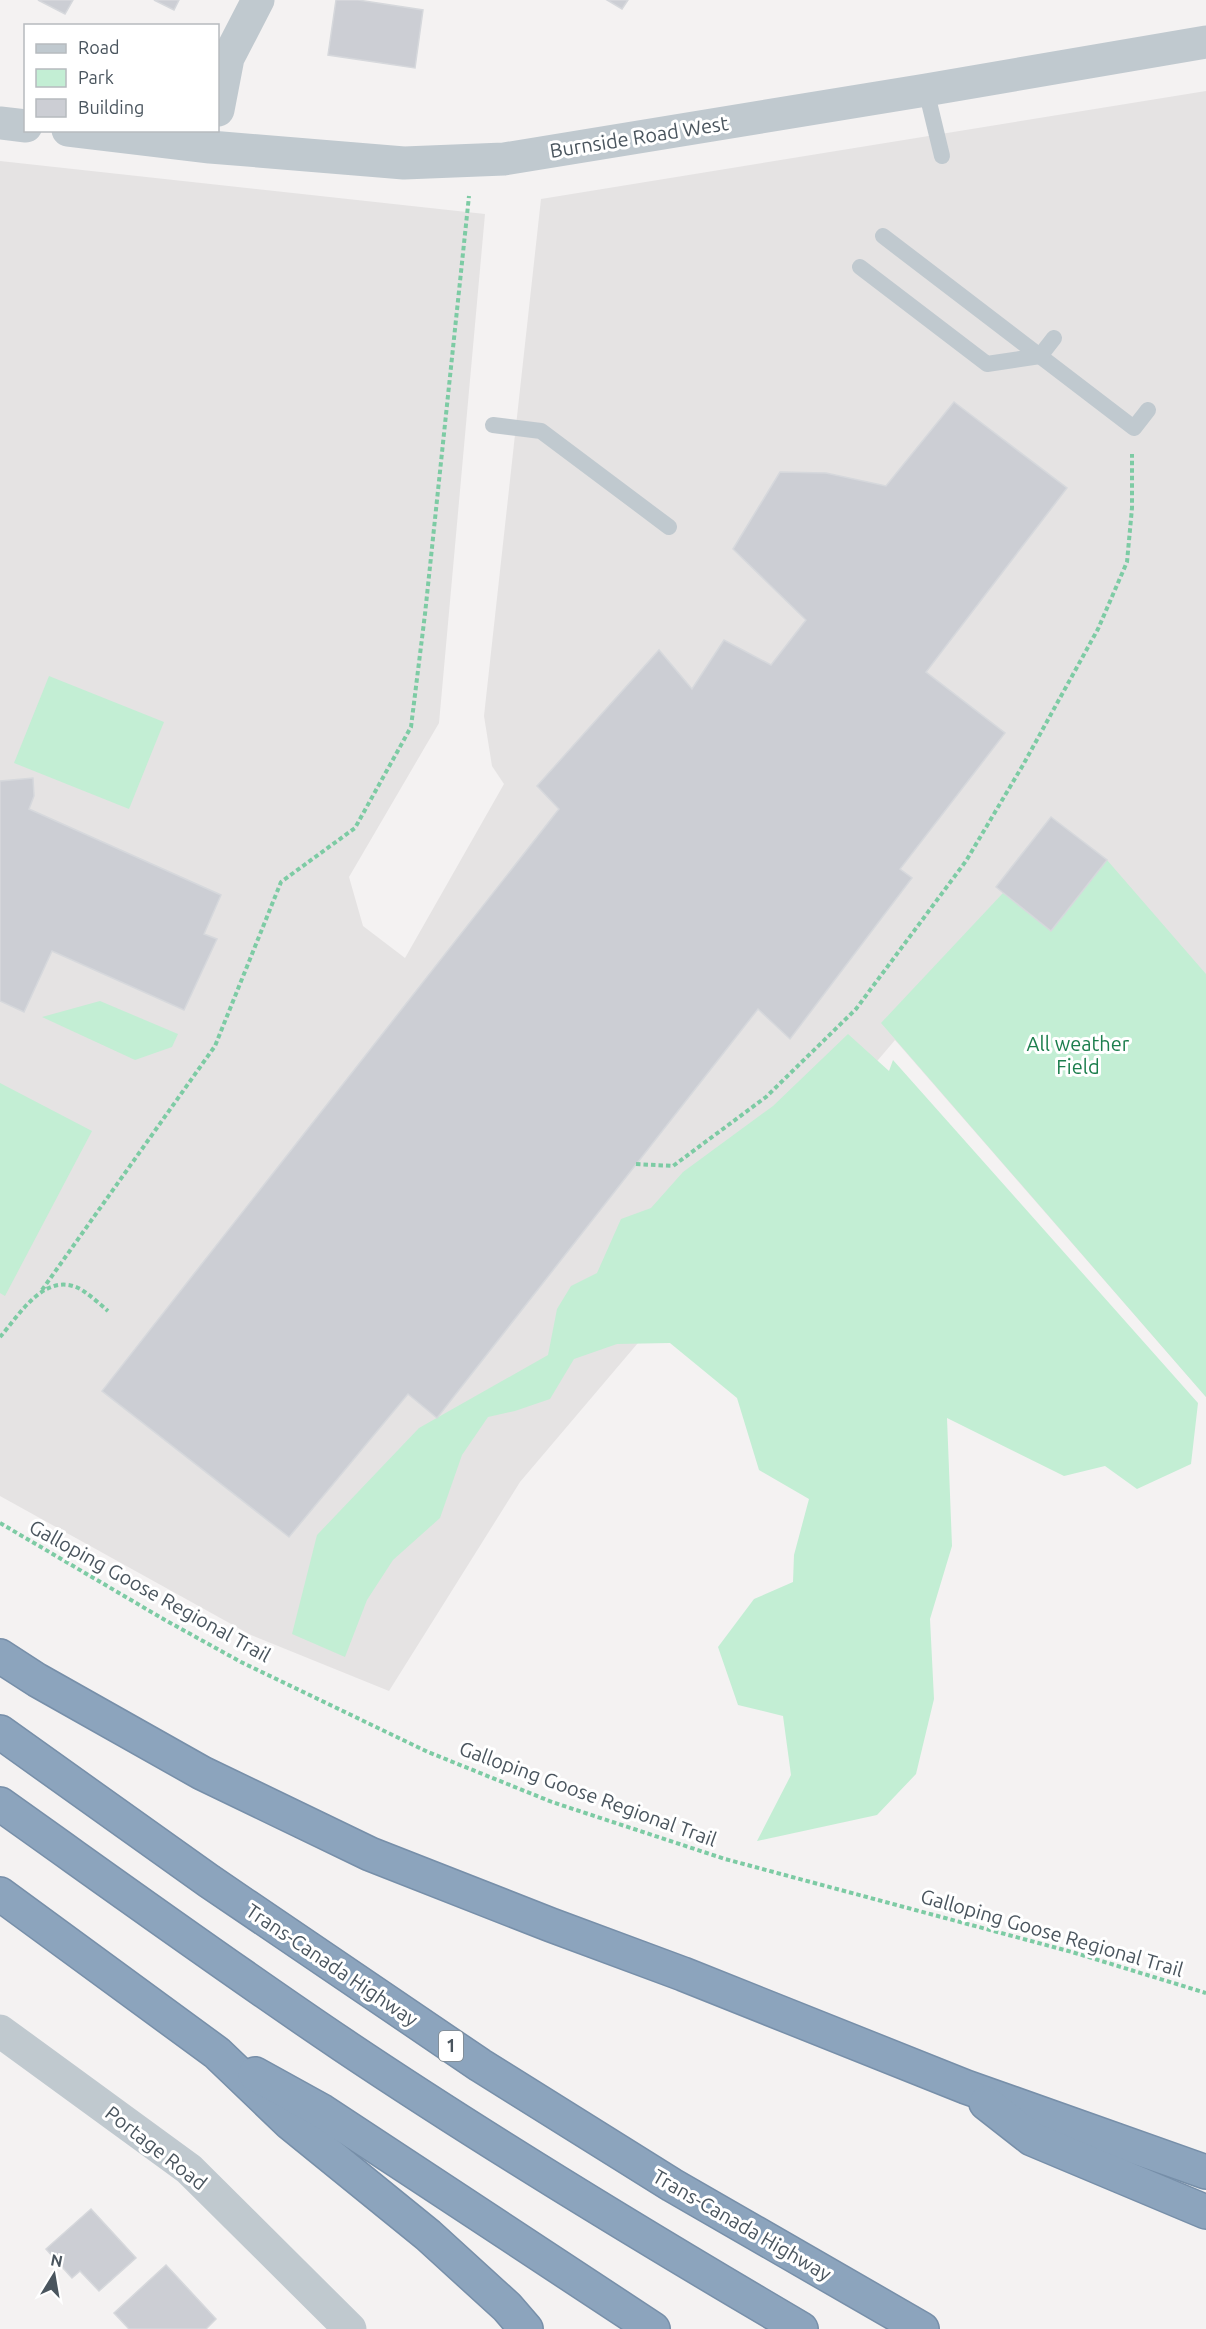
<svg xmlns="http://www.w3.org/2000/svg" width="1206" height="2329" viewBox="0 0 1206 2329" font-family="Ubuntu,sans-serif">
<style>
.education{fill:#e5e3e3}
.green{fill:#c3eed4}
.building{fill:#ccced4;stroke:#d6d8dc;stroke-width:1.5}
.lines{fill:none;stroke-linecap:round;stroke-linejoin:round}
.motorway-casing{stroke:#778fa9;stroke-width:36}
.path{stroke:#7dcba4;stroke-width:4;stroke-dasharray:4.5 3;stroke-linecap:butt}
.service{stroke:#c0c9cf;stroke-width:16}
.minor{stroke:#c0c9cf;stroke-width:33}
.tertiary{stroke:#c0c9cf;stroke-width:33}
.motorway{stroke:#8ca4bd;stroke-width:33}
.labels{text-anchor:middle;stroke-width:6;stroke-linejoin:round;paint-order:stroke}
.shield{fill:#fff;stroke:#80888e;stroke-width:1.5}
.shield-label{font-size:18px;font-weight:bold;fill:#4a555e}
.street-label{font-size:20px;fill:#4a555e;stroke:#fff}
.park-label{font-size:20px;fill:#1c7e4d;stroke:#fff}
</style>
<rect width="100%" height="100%" fill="#f4f2f2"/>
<path class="education" d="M1206,91V1397L895,1040L520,1482L389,1691L251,1635L0,1496V161L485,214L439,723L349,877L363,926L405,958L504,784L492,766L484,716L541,199Z"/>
<g class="green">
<path d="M49,676L164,722L129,809L14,763Z"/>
<path d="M1107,860L1206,974V1397L881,1023L1003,893L1051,930Z"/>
<path d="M100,1001L178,1034L172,1047L135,1060L42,1017Z"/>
<path d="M848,1034L889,1071L893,1060L1198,1403L1191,1464L1137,1489L1105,1466L1064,1476L947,1418L952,1546L930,1619L934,1699L916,1774L877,1815L757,1841L791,1775L783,1716L738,1705L718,1647L754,1599L793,1582L794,1555L809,1499L759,1470L737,1398L670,1343L617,1344L574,1359L550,1399L515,1411L488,1417L462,1455L440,1518L393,1560L367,1600L345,1657L292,1634L317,1535L419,1428L548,1355L557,1309L571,1286L597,1273L621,1219L651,1208L683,1172L773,1106Z"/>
<path d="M0,1083L92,1131L5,1296L0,1293Z"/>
</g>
<g class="building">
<path d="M38,0H73L65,14Z"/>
<path d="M154,0H179L174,10Z"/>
<path d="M336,0H358L423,10L415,68L328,55Z"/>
<path d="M607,0H628L622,9Z"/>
<path d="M954,402L1067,488L926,672L1005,733L900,869L912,878L790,1039L758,1009L437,1418L408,1394L289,1537L102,1391L559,809L537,786L659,650L692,689L724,640L771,665L806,620L733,549L780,472L826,473L886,486Z"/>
<path d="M33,778L34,796L29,809L221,895L204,934L217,939L184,1010L52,951L24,1012L0,1001V781Z"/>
<path d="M1051,817L1107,860L1051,931L996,887Z"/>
<path d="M91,2209L136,2258L99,2291L80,2271L72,2278L46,2249Z"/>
<path d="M166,2265L216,2319L206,2329H129L114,2313Z"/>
</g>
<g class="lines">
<defs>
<g id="motorway">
<path d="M0,1656L37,1680L202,1773L370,1854L551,1925L683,1974L966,2087L1206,2172"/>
<path d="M0,1732L209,1881L480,2065L672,2185L922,2329"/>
<path d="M0,1804C114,1885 227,1967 343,2045C492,2145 646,2238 801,2329"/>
<path d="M0,1894L217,2053L290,2123L428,2235L507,2307L526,2329"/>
<path d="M255,2074L322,2111L653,2329"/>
<path d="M986,2103L1032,2139L1206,2212"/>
</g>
</defs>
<use href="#motorway" class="motorway-casing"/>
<g class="path">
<path d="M636,1164L673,1166L766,1097L856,1009L966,861L1023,765L1098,629L1127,562L1132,508V454"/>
<path d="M42,1290L215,1046L281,882L355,828L411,727L425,614L469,196"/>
<path d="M0,1337C20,1314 46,1269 82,1290C91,1296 100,1304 108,1311"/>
<path d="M0,1523L165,1620L241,1662L428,1752L552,1802L725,1859L1072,1952L1206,1993"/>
</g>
<g class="service">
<path d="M926,90L942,156"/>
<path d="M883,236L1134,428L1148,410"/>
<path d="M860,267L987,364L1040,356L1054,338"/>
<path d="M493,425L541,431L669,527"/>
</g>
<g class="minor">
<path d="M218,110L228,58L258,0"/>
<path d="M0,2031L189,2169L350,2329"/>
</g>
<g class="tertiary">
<path d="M0,123L26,126"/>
<path d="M68,130L210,147L404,163L504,159L926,90L1206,42"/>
</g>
<use href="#motorway" class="motorway"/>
</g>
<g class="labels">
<rect class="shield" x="439" y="2031" width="24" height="30" rx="4.5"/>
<g class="shield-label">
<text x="451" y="2052">1</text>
</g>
<g class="street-label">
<text transform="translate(639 137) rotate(-9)" y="7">Burnside Road West</text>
<text transform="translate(150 1591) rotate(29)" y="7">Galloping Goose Regional Trail</text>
<text transform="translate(588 1794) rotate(20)" y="7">Galloping Goose Regional Trail</text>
<text transform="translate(1052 1933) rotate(16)" y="7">Galloping Goose Regional Trail</text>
<text transform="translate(332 1965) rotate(34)" y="7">Trans-Canada Highway</text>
<text transform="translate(156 2148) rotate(38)" y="7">Portage Road</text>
<text transform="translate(742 2225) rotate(30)" y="7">Trans-Canada Highway</text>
</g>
<g class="park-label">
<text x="1078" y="1051">All weather<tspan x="1078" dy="23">Field</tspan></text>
</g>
</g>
<rect x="24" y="24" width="195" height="108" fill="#ffffff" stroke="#b7bbbf" stroke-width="1.5"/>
<rect x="36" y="44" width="30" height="9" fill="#c0c9cf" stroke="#b7bbbf" stroke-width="1.5"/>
<text x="78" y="54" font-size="18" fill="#4a555e">Road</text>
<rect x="36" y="69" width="30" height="18" fill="#c3eed4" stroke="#b7bbbf" stroke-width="1.5"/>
<text x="78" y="84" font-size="18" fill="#4a555e">Park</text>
<rect x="36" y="99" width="30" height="18" fill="#ccced4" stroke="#b7bbbf" stroke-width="1.5"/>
<text x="78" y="114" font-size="18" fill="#4a555e">Building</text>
<g transform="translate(54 2275) rotate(11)" stroke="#ffffff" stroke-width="4.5" paint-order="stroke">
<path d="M0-4.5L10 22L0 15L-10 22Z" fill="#4a555e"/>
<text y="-9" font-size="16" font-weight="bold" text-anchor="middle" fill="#4a555e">N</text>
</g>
</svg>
